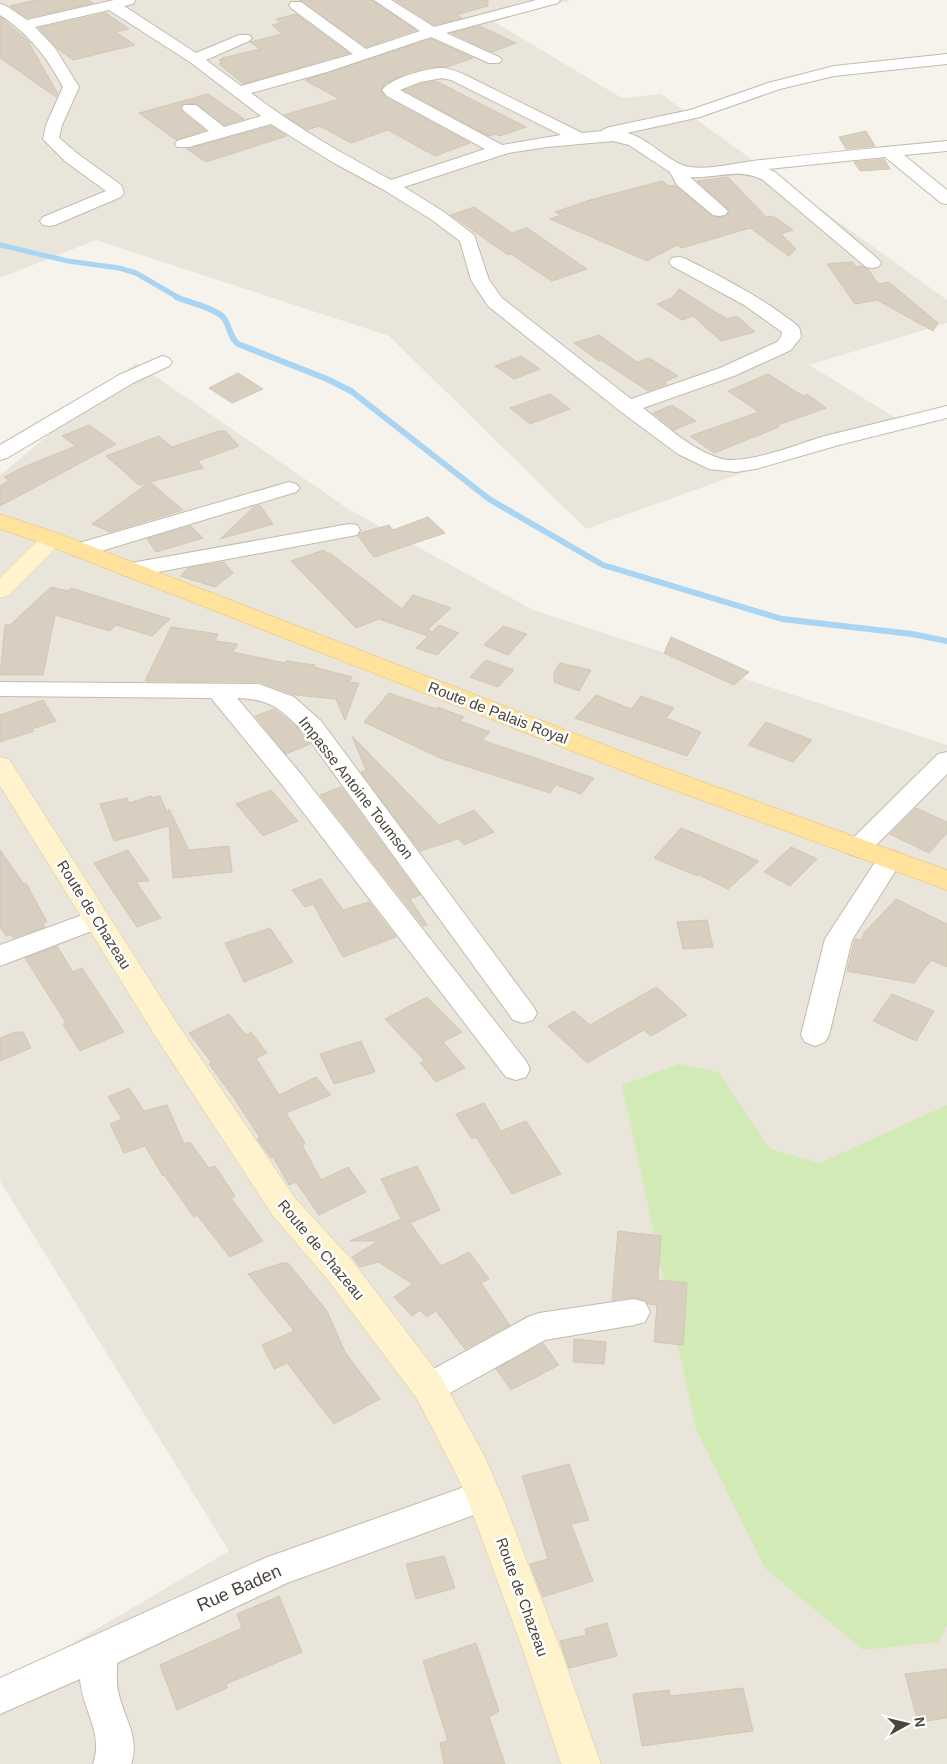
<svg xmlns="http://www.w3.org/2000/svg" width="947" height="1764" viewBox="0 0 947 1764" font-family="Arial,sans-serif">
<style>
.residential{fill:#eae5da}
.green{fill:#d2eab5}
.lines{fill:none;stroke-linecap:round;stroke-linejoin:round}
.stream-far1{stroke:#a9d4f2;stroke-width:5}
.stream{stroke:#a9d4f2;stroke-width:6}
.building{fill:#d8cfc1;stroke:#d3c7b4}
.minor-casing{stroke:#c2bbae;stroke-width:2}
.secondary-casing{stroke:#d6c79b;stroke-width:1}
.primary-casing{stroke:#e6c16a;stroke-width:1}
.minor{fill:#fff;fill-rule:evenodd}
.secondary{fill:#fff3cd;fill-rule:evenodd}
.primary{fill:#ffe39c;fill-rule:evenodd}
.labels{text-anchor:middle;stroke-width:5;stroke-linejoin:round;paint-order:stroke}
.street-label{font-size:15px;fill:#4b4439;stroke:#fff}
.near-street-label{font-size:18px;fill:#4b4439;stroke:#fff}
</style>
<rect width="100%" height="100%" fill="#f6f3ec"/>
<g class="residential">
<path d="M0,0H567L569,1L491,20L622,98L661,94L947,300V323L809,365L896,418L586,529L389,336L96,240L0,278Z"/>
<path d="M136,363L350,510L533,610L947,745V1764H0V1686L229,1551L0,1181V475Z"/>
</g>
<path class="green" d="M679,1064L718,1072L770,1149L820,1163L947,1105V1625L938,1642L863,1650L765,1568L696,1429L622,1085Z"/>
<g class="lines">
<path class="stream-far1" d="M0,245L68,261L119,268L136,273L179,298"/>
<path class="stream" d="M176,297C188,302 214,308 223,317C230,325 229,337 238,344L327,379L351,391L489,499L603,565L782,619L912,634L947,641"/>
</g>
<g class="building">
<path d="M35,0H88L93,3L27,18L10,6Z"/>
<path d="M299,0H372L416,30L366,47Z"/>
<path d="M395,0H488V6L456,15L462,18L434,25Z"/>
<path d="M106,13L129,29L116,32L135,45L73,60L58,49L39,28Z"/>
<path d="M296,14L349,53L243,84L219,64L222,63L219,60L224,59L222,58L260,49L250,42L282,34L272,25L281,23L276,19Z"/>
<path d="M0,17L28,41L58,94L56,97L0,58Z"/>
<path d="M480,26L516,43L492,52L452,33Z"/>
<path d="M431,39L473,58L447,67H429L410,72L385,84L381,91L386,98L470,143L435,156L388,130L351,143L320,126L307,130L284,115L339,99L305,80Z"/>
<path d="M436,81L526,127L500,136L496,134L489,136L404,90L421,84Z"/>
<path d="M208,94L244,119L224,125L197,104L184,103L180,107L182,112L205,130L176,140L139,113Z"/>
<path d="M271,126L287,136L206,162L187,149Z"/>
<path d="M866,131L875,146L846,149L839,137Z"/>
<path d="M884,159L890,169L860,171L854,162Z"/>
<path d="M728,177L766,217L773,216L793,230L781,234L796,249L789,256L750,228L682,248L677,245L647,261L550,219L561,215L555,212L590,200L662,181L669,186L675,185L712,216L725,217L729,210L697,181Z"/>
<path d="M474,207L512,233L527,228L587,269L552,281L511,254L508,255L451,215Z"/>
<path d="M852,262L856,267L862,266L868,269L878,284L889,282L938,323L933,331L877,300L855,304L827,264Z"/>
<path d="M679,289L727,319L737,316L755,332L721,341L693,316L682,320L657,304L672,298Z"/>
<path d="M599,335L637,362L649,358L678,376L664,382L667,384L648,391L601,360L599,361L574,343Z"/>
<path d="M521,356L540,369L514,379L495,366Z"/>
<path d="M238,373L263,389L232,403L209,388Z"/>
<path d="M768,374L803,396L807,394L826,408L778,425L779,427L714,453L690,436L759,412L728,391Z"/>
<path d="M550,394L570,409L530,424L510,408Z"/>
<path d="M672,405L696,421L674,430L653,413Z"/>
<path d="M89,425L116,444L0,506V486L9,480L4,477L26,466L76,446L62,436Z"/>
<path d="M219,431H225L239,446L198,461L203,468L150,482L183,510L110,532L92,524L148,483L139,485L106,456L159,436L172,447Z"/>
<path d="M260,505L273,524L220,539L254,507Z"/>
<path d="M428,517L445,533L374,557L358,536L360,533L389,525L393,530Z"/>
<path d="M191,526L203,538L156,552L147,539Z"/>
<path d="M324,550L327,554L330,553L402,609L413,595L451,608L428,629L432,632L439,625L459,633L437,655L416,648L428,636L379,619L356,628L291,561Z"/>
<path d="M224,562L233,573L215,587L180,576L188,568Z"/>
<path d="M51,587L68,591L71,588L170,619L152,636L116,625L110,631L55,615L43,675H0L5,625H10Z"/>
<path d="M503,626L527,634L508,655L484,645Z"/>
<path d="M171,627L218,634L215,641L238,644L233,652L285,663L286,661L315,665L314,667L352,677L349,682L359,683L345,720L336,699L295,695L260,682L145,681Z"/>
<path d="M671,637L730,663L749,672L734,685L664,653Z"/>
<path d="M486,660L514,670L498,687L470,677Z"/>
<path d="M560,663L591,670L579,691L554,682V673Z"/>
<path d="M389,693L436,709L438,707L464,717L460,721L490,732L482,740L594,778L581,794L556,785L550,793L440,758L364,722Z"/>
<path d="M596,695L631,709L641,696L674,708L666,718L701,732L687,756L575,718Z"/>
<path d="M43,700L56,721L32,729L34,731L0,742V715Z"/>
<path d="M274,709L297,727L310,744L286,754L255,716Z"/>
<path d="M766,722L812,740L793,762L748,745Z"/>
<path d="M352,736L439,825L474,810L494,832L464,845L458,839L420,851L361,772L366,770Z"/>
<path d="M341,787L420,895L410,899L427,925L423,926L320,795Z"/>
<path d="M271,790L298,821L263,836L236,804Z"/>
<path d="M151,796L152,798L160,796L168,814L169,809L189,850L229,846L232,872L173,878L169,826L114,841L100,804L127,798L129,803Z"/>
<path d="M916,808L947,822V833L929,853L890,834Z"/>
<path d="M681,828L696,834L759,861L728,889L697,874V876L654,858Z"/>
<path d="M791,847L817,859L790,886L764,872Z"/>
<path d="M0,850L24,884L26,883L47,922L43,923L45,927L13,938L11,935L6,936L0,927Z"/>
<path d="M128,850L149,881L136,882L161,918L137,927L94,863Z"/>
<path d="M321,879L343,910L369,902L396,937L343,957L313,904L305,907L292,890Z"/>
<path d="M896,899L947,924V967L931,960L914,983L847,971L855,939L862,940L864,933Z"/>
<path d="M707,920L713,947L683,949L677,922Z"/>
<path d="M270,928L293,962L244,982L225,943Z"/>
<path d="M57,946L73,972L82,968L124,1032L80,1051L63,1024L66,1023L25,958Z"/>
<path d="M656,987L687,1015L651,1036L644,1030L587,1063L548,1026L574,1011L590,1025Z"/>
<path d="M892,994L934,1011L916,1041L873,1021Z"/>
<path d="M427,997L462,1032L443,1042L465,1068L436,1082L420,1063L424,1060L385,1019Z"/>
<path d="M229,1014L246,1035L251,1032L267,1053L256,1058L279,1095L316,1077L331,1095L286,1113L305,1143L302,1145L321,1180L348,1167L366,1192L319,1215L296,1182L289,1185L273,1157L271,1158L257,1139L260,1138L234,1098L209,1064L212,1063L189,1033Z"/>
<path d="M15,1032H23L31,1048L0,1061V1038Z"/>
<path d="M361,1041L375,1072L334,1084L320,1054Z"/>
<path d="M129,1088L144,1111L167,1105L184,1144L190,1142L209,1168L215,1166L235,1196L231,1198L263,1241L230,1257L197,1215L194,1217L164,1175L163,1176L145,1146L124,1153L110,1124L122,1119L108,1097Z"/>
<path d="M484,1103L501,1131L526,1121L561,1174L512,1194L476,1137L472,1139L456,1114Z"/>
<path d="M417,1166L440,1210L410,1223L441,1266L469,1252L489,1279L481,1283L510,1325L465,1349L436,1311L427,1317L420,1310L412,1316L394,1297L413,1284L378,1262L360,1267L352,1257L378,1241H350L401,1219L381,1179Z"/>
<path d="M618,1231L661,1236L658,1280L687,1283L683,1345L654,1342L657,1305L648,1304L645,1300L634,1297L612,1300Z"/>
<path d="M282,1263H288L327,1311L345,1352L380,1399L334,1424L287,1363L274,1369L262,1345L294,1331L248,1274Z"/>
<path d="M574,1339L606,1342L604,1364L573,1362Z"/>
<path d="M543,1343L559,1365L511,1390L496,1369Z"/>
<path d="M569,1464L589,1520L571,1524L593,1581L543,1597L530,1564L548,1559L522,1476Z"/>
<path d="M444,1556L455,1588L416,1599L406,1564Z"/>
<path d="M279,1596L302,1652L226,1684L227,1688L177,1710L160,1665L242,1628L237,1614Z"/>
<path d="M607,1623L617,1656L569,1668L560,1641L586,1635L585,1629Z"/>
<path d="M476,1643L499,1711L489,1717L505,1764H444L440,1743L448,1741L423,1661Z"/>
<path d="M947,1669V1718L918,1722L905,1674Z"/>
<path d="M743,1688L753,1731L642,1746L633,1694L669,1690L670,1696Z"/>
</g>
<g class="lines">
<defs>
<g id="minor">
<path d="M114,0H135L133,4L124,6L196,53L239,35H249L252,38L249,41L206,60L241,86L353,54L291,8L289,5L291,2H301L366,49L420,31L374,0H391L434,27L536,0H560L558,3L446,33L499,57L502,60L499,63H489L431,37L327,72L251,93C295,127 343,154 391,180L485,149L387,96L382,90C390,78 430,67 444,68C450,69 457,71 463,74L582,133L602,131L604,129L610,127L690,110L768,83L834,66L947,54V64L834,76L780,89L700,117L627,133C651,139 669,164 690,167C713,170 738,162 761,160C824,153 885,147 947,141V151L904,155L947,190V204L941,203L885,157L768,169L775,172L878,259L881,263L878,267L872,268L866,267L763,180C737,167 717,179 690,177L728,211L725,215L719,216L713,215L677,185L670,172L629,145L613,141L547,147L508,153L404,187L444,212L474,235L489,280L502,298L631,399L720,368L777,342L781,337L782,332L744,305L672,266L669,262L672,258L678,257L684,258C724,278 763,298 798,326L800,330L801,337L791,350L734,376L643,408C667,426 690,449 719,458C743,467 800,443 825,436C866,426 906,416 947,406V418L839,445L756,469L736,472L709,469L678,454L620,411L488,306L471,280L460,241L432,220L384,190L334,163L271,124L189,147H177L175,144L177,141L209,131L184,111L182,108L184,105H196L224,127L261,116L190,62L109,10L35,27L55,48L79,87L62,125L59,138L78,154L121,185L124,193L121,197L55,225L49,226L43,225L40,221L43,217L106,191L66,162L43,139L46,125L63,87C47,57 29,34 0,15V4L5,5L27,20ZM442,78L451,80L561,135L502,145L400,90L420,82Z"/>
<path d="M162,356L169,358L172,362L169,366L133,383L7,458L0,460V445L119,375Z"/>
<path d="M289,482L296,484L300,488L296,492L88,555L80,557L72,555L69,550L72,545Z"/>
<path d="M349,524L357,525L360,530L357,535L131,577L123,575L120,570L123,565L131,563Z"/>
<path d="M0,682L259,684L294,697L321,721L533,1006L537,1013L533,1020L523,1023L513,1020L303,731C280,709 271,699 237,698L301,774L526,1061L530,1069L526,1077L516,1080L506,1077L283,786L211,698L0,696Z"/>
<path d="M947,752V774L867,854L858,857L849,854L845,848L849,842L938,754Z"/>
<path d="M890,850L899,853L903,859L852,940L829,1035L825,1042L815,1046L805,1042L801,1035L825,939L881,853Z"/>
<path d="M96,910L105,912L109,919L105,926L0,966V945Z"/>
<path d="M634,1299L645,1302L650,1312L645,1322L634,1325L545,1340L441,1398L429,1402L417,1398L413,1388L417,1378L528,1317L539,1313Z"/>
<path d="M484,1480L496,1485L501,1496L496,1507L287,1583L117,1663C117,1673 116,1684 119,1695C125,1720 140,1738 131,1764H93C104,1733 82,1709 80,1679L0,1714V1678L265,1558Z"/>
</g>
<g id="secondary">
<path d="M52,532L60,534L63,539L60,544L8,596L0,598V578L44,534Z"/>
<path d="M0,757L9,759L177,1023L295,1198L351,1259L441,1377L484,1455L502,1496L561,1650L601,1764H561L523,1650L466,1496L456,1474L417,1399L327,1279L273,1216L157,1039L0,786Z"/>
</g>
<path id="primary" d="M0,514L60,534L659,766L947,870V890L641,778L44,544L0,529Z"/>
</defs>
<use href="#minor" class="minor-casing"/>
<use href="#secondary" class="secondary-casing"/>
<use href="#primary" class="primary-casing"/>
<use href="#minor" class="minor"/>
<use href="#secondary" class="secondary"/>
<use href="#primary" class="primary"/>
</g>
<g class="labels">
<g class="street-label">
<text transform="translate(498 713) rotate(21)" y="5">Route de Palais Royal</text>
<text transform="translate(356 788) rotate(52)" y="5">Impasse Antoine Toumson</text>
<text transform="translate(94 915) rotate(58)" y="5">Route de Chazeau</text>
<text transform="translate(321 1250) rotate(50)" y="5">Route de Chazeau</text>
<text transform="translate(522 1597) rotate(70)" y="5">Route de Chazeau</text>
</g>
<g class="near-street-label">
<text transform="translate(239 1588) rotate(-24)" y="6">Rue Baden</text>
</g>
</g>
<g transform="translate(907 1724) rotate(82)" stroke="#ffffff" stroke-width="4" paint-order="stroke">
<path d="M0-4L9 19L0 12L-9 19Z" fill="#4b4439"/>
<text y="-8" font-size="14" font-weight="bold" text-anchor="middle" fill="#4b4439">N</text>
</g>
</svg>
